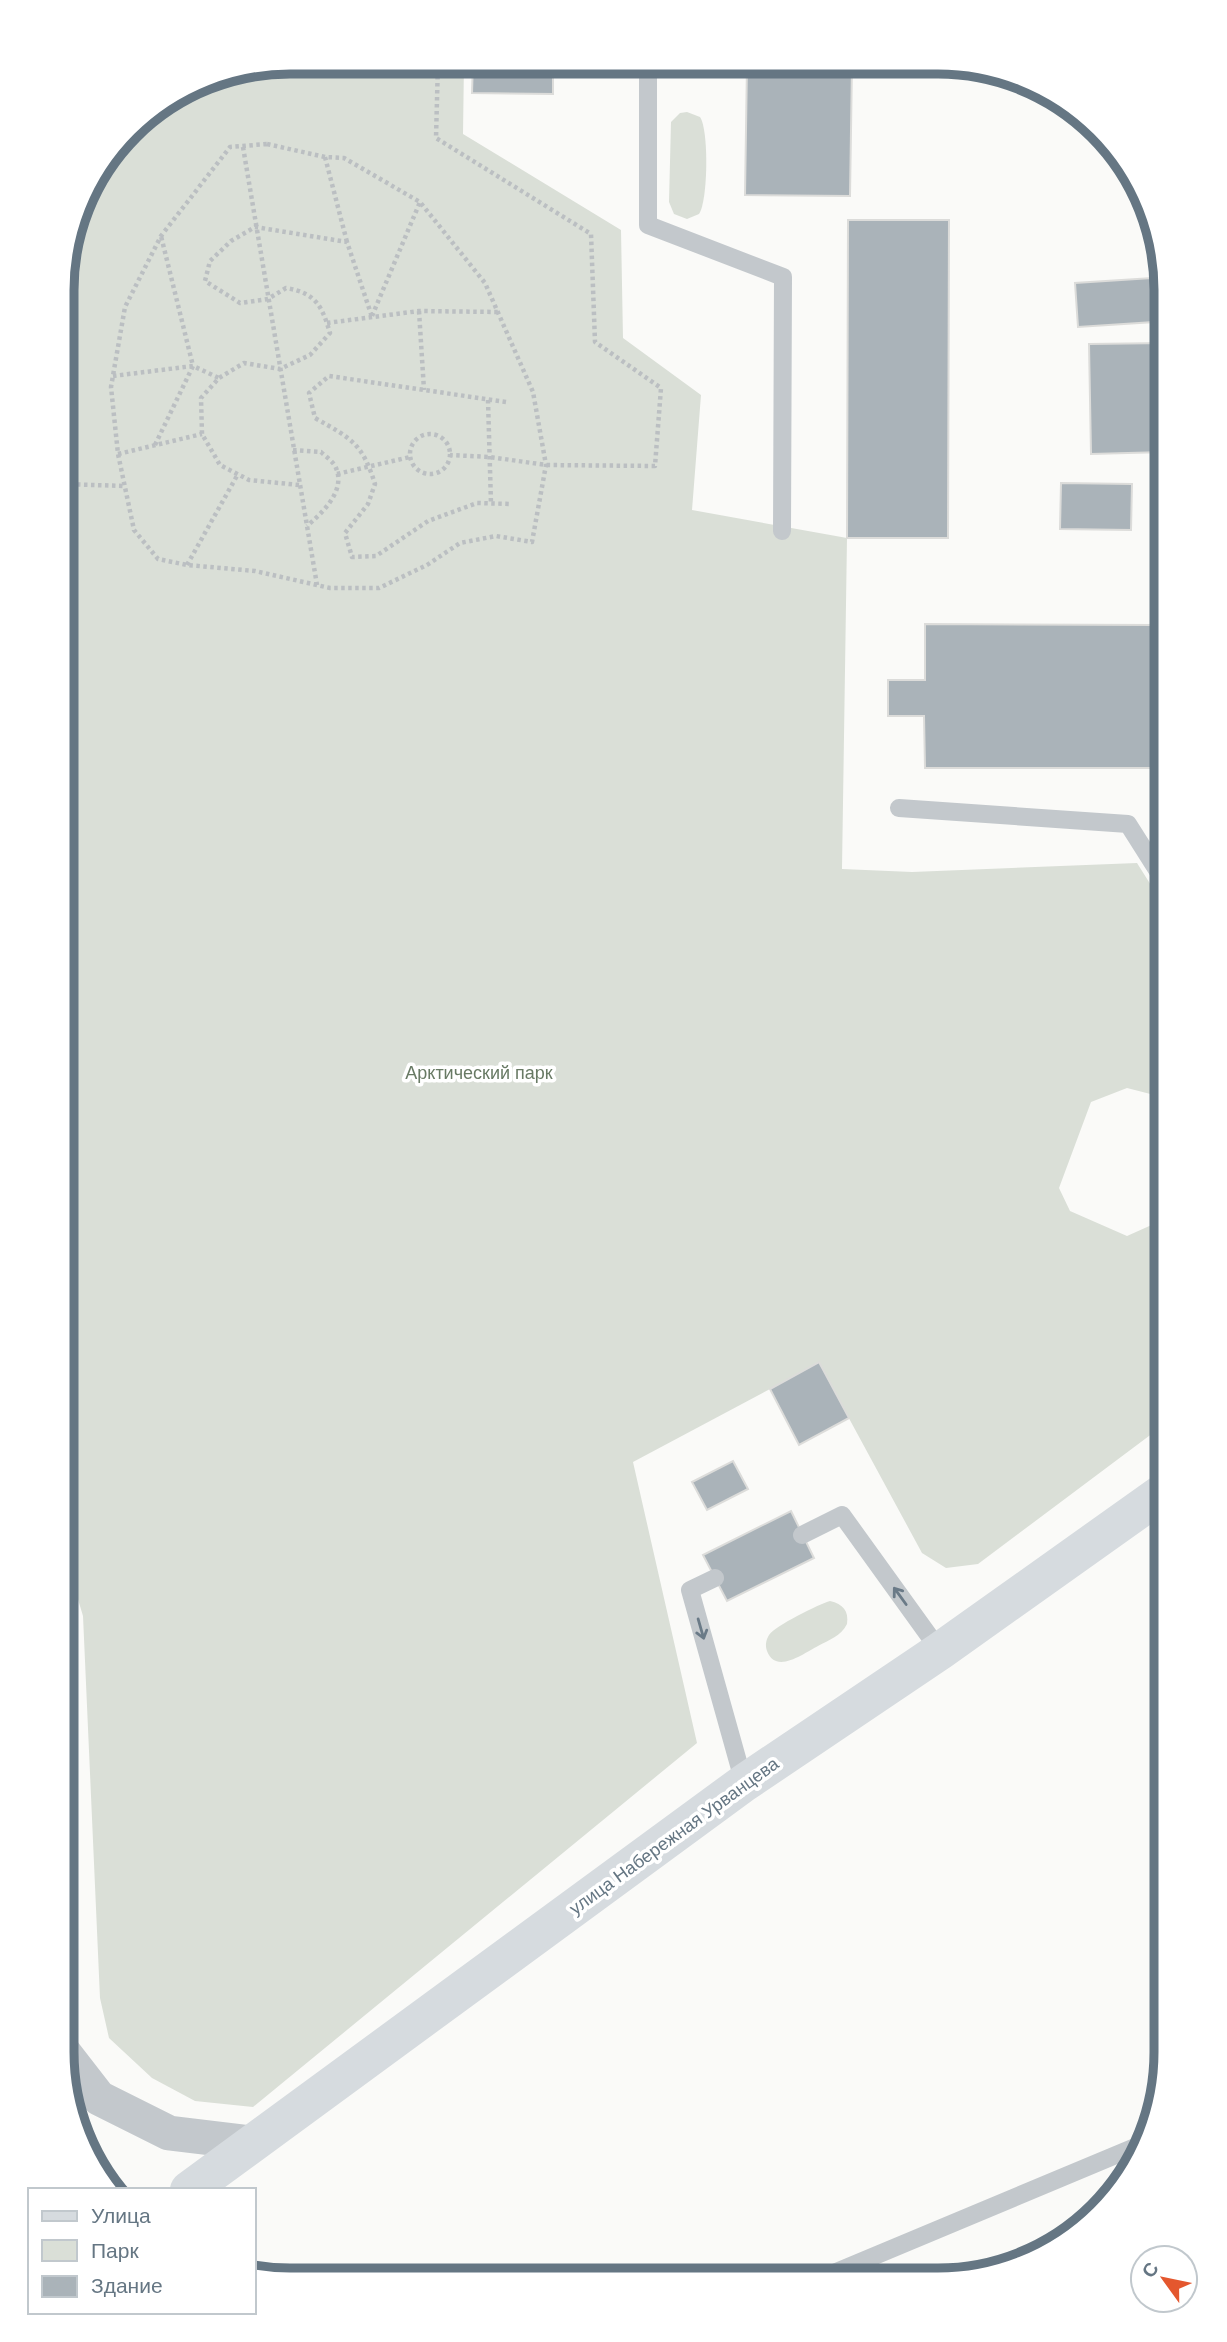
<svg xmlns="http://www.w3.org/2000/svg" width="1227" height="2342" viewBox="0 0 1227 2342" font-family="Helvetica,sans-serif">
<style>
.green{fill:#dadfd7}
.building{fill:#aab3b9;stroke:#dcdcda;stroke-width:2}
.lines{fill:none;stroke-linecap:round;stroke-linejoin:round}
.path{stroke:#bbbfc2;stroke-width:4.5;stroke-dasharray:3.5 3.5;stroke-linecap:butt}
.lane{stroke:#c3c8cc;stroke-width:18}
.street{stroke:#c3c8cc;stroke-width:35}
.secondary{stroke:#d6dbdf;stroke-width:38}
.oneway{stroke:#6a7a87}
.labels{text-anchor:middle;stroke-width:7;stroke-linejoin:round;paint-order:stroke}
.park-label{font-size:18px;fill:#687a64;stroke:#fff}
.street-label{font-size:18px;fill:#657683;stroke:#fff}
.rim{fill:none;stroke:#657683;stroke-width:9}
</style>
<rect width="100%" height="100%" fill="#fafaf8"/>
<g class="green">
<path d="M290,61L464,62L463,134L621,230L623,338L701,395L692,510L847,538L842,869L912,872L1137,863L1166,909V1098L1127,1088L1091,1102L1059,1188L1070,1211L1127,1236L1165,1219V1424L978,1564L946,1568L922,1553L819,1363L633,1462L697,1743L253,2107L195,2101L152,2078L109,2038L100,1998L83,1616L62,1546L63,260L85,188L139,118L203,78Z"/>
<path d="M687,112L700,117C709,130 708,201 699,214L687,219L674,214L669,202L671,122L680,113Z"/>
<path d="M830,1601C843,1604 849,1611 847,1624C841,1636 829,1640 818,1646C804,1653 776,1675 767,1651C765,1645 766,1640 769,1635C775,1626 819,1604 830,1601Z"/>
</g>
<g class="building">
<path d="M473,62L553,63V94L472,93Z"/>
<path d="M747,64L852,65L850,196L745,195Z"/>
<path d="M848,220H949L948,538H847Z"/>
<path d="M1152,278L1154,322L1078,327L1075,283Z"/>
<path d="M1166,343L1165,452L1091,454L1089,344Z"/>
<path d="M1061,483L1132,484L1131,530L1060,529Z"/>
<path d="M925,624L1156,625V680H1166V714H1155L1156,768H925L924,716H888V680H925Z"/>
<path d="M819,1362L849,1418L799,1445L770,1389Z"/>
<path d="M733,1461L748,1489L707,1510L692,1482Z"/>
<path d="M791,1511L814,1558L727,1601L703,1555Z"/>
</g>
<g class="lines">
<g class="path">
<path d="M438,62L436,138L591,234L595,342L661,388L655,466L546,465L490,457L450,455"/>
<path d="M267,144L325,157L344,158L420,202L485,283L533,392L546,465L532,542L496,536L460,543L427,565L379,588H330L255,571L187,565L158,559L134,530L118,454L111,387L125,307L161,236L230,147Z"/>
<path d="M243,147L317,585"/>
<path d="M325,157L347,242"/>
<path d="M419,311L424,390"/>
<path d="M372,316L420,202"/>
<path d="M327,323L419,311L498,312"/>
<path d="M113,376L193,366L219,378"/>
<path d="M488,400L491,504"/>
<path d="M506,402L329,376L309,393L315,418C352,439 362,443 375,484L368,504L345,533L352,557L376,556L428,521L477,503L511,504"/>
<circle cx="430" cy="454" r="20"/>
<path d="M155,445L193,366L161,236"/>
<path d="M293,450L321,452C325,456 334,462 336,468C346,491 322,513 307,526"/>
<path d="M118,454L202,434"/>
<path d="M337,474L410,457"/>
<path d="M63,484L125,486"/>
<path d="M299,485L249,480L220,465L202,434L201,398L219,378L244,363L280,369L310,355L330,333C322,306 316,293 286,288L268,299L240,303L205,281L210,261L231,241L255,227L347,242L372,317"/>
<path d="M187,565L238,474"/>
</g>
<g class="lane">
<path d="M648,63V225L783,277L782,531"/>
<path d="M899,808L1128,824L1166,884"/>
<path d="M802,1535L842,1515L940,1651"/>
<path d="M715,1578L690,1590L744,1783"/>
<path d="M817,2280L1147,2142"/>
</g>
<path class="street" d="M61,2049L99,2098L169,2133L252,2143"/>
<path class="secondary" d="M189,2190L744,1783L940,1651L1165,1491"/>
</g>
<defs><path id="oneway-shaft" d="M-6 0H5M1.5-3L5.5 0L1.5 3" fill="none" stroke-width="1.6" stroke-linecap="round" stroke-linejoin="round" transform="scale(1.75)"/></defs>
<g class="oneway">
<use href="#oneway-shaft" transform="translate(900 1596) rotate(-126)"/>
<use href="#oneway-shaft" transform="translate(701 1629) rotate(74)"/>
</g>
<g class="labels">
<g class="park-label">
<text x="479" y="1079">Арктический парк</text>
</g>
<g class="street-label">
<text transform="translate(674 1836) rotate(-36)" y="6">улица Набережная Урванцева</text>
</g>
</g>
<path d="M0 0H1227V2342H0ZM290 74H938A216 216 0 0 1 1154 290V2052A216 216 0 0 1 938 2268H290A216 216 0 0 1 74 2052V290A216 216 0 0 1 290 74Z" fill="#fff" fill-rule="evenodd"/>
<path class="rim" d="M290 74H938A216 216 0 0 1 1154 290V2052A216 216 0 0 1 938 2268H290A216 216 0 0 1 74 2052V290A216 216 0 0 1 290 74Z"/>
<rect x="28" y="2188" width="228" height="126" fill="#ffffff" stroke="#c1c8cd" stroke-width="2"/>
<rect x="42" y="2211" width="35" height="10" fill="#d6dbdf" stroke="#c1c8cd" stroke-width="2"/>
<text x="91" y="2223" font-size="21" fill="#657683">Улица</text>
<rect x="42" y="2240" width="35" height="21" fill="#dadfd7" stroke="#c1c8cd" stroke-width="2"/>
<text x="91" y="2258" font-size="21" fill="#657683">Парк</text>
<rect x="42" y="2276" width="35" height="21" fill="#aab3b9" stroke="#c1c8cd" stroke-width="2"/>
<text x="91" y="2293" font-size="21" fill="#657683">Здание</text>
<g transform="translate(1164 2279) rotate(303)"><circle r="33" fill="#ffffff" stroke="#c1c8cd" stroke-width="2"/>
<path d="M0-5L12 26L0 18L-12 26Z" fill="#e4572e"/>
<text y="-10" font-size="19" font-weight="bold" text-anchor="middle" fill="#657683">С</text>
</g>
</svg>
